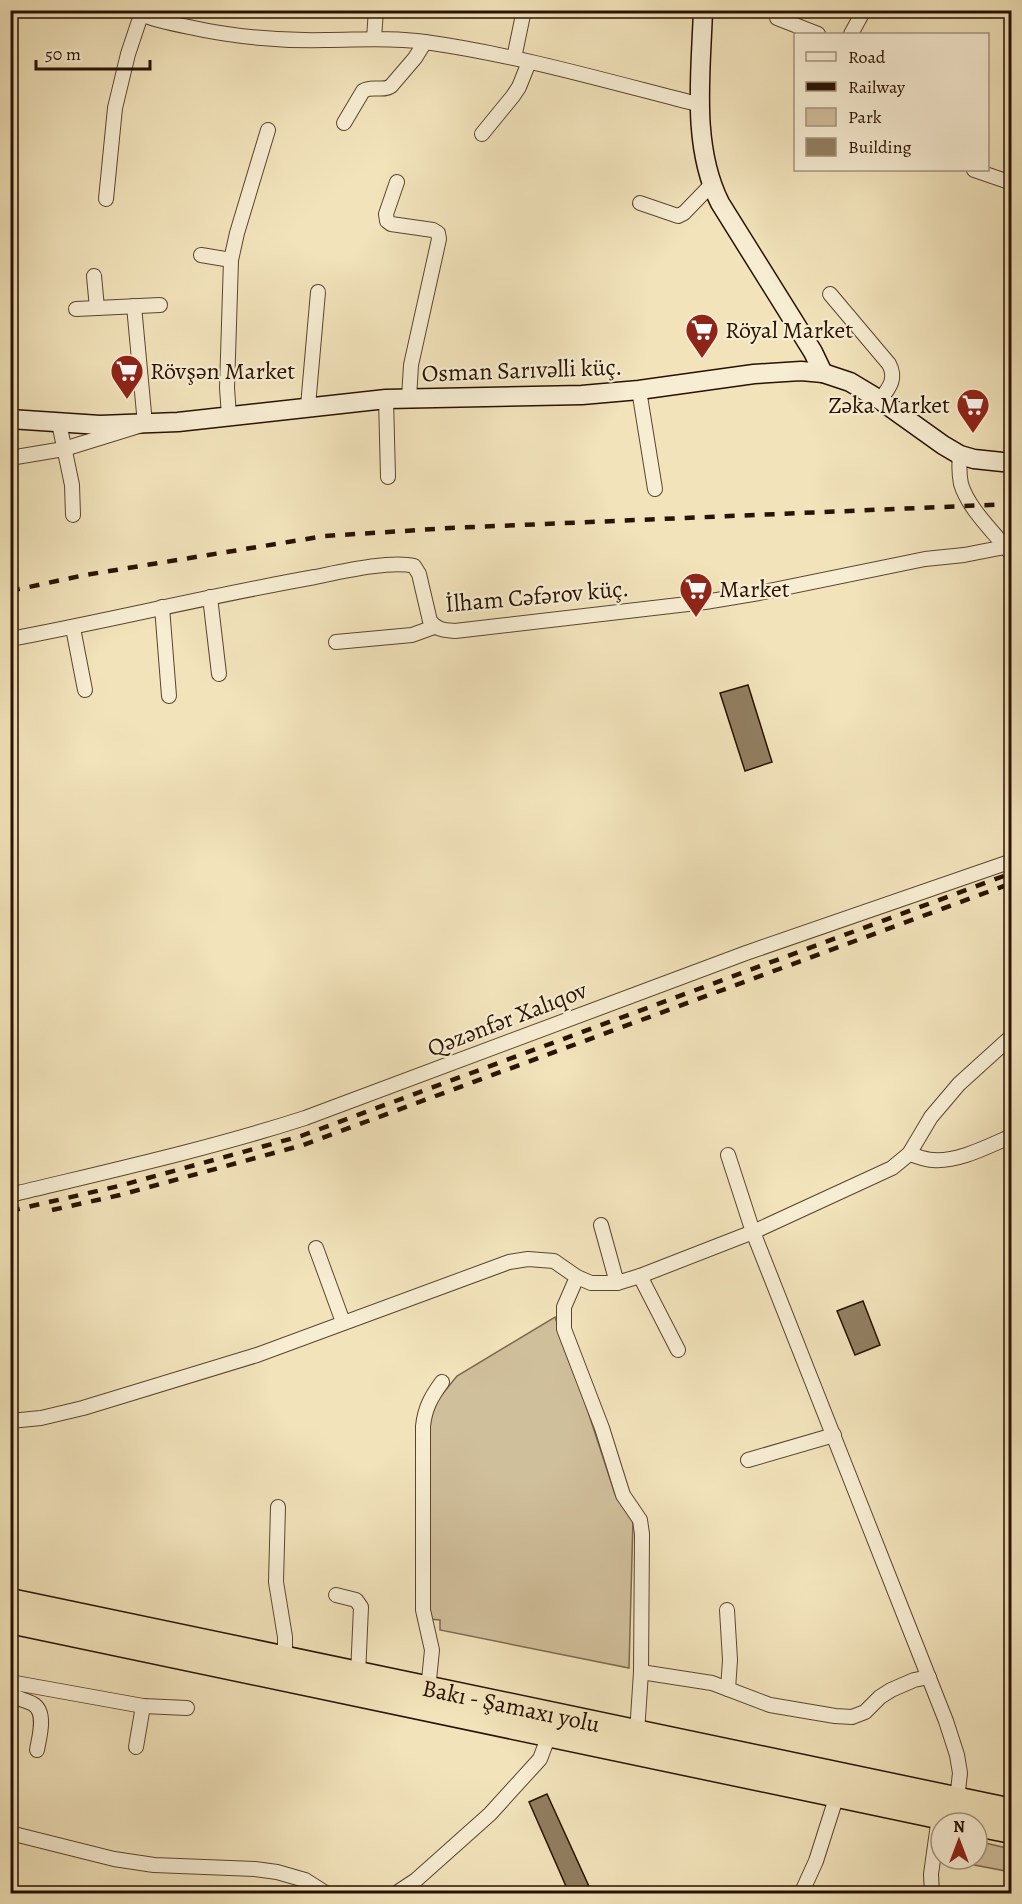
<svg xmlns="http://www.w3.org/2000/svg" width="1022" height="1904" viewBox="0 0 1022 1904" font-family="Alegreya,serif">
<style>
.green{fill:#d0bf9b;stroke:#7c684e;stroke-width:1.5}
.building{fill:#917f61;stroke:#281200;stroke-width:1.5}
.lines{fill:none;stroke-linecap:round;stroke-linejoin:round}
.street-casing{stroke:#5a462f;stroke-width:16}
.secondary-casing{stroke:#281200;stroke-width:21}
.highway-casing{stroke:#281200;stroke-width:27}
.street{stroke:#f7edd3;stroke-width:14}
.secondary{stroke:#f7edd3;stroke-width:18}
.highway{stroke:#f2e3bb;stroke-width:24}
.rail{stroke:#281200;stroke-width:4.5;stroke-dasharray:10 10;stroke-linecap:butt}
.labels{text-anchor:middle;stroke-width:4.5;stroke-linejoin:round;paint-order:stroke}
.poi-label{font-size:24px;fill:#281200;stroke:#f7edd3;text-anchor:start}
.street-label{font-size:24px;fill:#281200;stroke:#f7edd3}
</style>
<rect width="100%" height="100%" fill="#f2e3bb"/>
<filter id="stains"><feTurbulence type="fractalNoise" baseFrequency=".00333" numOctaves="4"/><feColorMatrix values="0 0 0 0 .2 0 0 0 0 .09 0 0 0 0 .02 0 0 0 .5 -.17"/></filter>
<radialGradient id="worn" r=".72"><stop offset=".6" stop-color="#630" stop-opacity="0"/><stop offset="1" stop-color="#630" stop-opacity=".3"/></radialGradient>
<g class="green">
<path d="M555,1317L576,1375L615,1494L633,1519L629,1668L440,1630V1620L428,1619V1426L431,1408L457,1376Z"/>
<path d="M977,1841L1011,1849V1872L943,1859H977Z"/>
</g>
<g class="building">
<path d="M748,685L772,762L745,771L720,693Z"/>
<path d="M863,1301L880,1345L855,1355L837,1311Z"/>
<path d="M547,1794L592,1893H569L529,1802Z"/>
</g>
<g class="lines">
<defs>
<g id="street">
<path d="M132,10C150,19 169,23 189,27C234,37 278,41 325,40C358,40 391,37 425,42C518,55 610,82 701,105"/>
<path d="M777,18L818,34"/>
<path d="M851,34L864,10"/>
<path d="M374,38L376,10"/>
<path d="M514,58L524,10"/>
<path d="M344,123L363,91C372,85 383,92 391,86L415,58L425,42"/>
<path d="M482,134L513,96L519,87L529,62"/>
<path d="M974,170L1012,183"/>
<path d="M397,182L386,214L387,221L391,224L433,230L438,233L439,239L411,365L409,398"/>
<path d="M106,199L115,108L128,54L141,15"/>
<path d="M640,203L678,216L684,213L711,185"/>
<path d="M201,255L231,260"/>
<path d="M94,276L97,308"/>
<path d="M830,294L889,364C897,379 889,388 880,400"/>
<path d="M76,309L160,305"/>
<path d="M639,390L655,489"/>
<path d="M386,399L388,477"/>
<path d="M308,406L318,292"/>
<path d="M229,416L227,388L231,260L237,233L268,130"/>
<path d="M59,423L72,485L73,515"/>
<path d="M960,455C959,465 959,474 961,484C969,510 995,533 1012,555"/>
<path d="M10,458L64,449L145,424L134,306"/>
<path d="M210,597L219,674"/>
<path d="M162,607L169,696"/>
<path d="M73,628L85,690"/>
<path d="M10,639C112,620 213,595 315,577C340,572 391,560 414,566L419,574L430,621C437,630 444,630 455,631L705,602L759,593L925,559L964,555L1005,547"/>
<path d="M336,642L412,635L434,627"/>
<path d="M909,1154C917,1156 925,1160 933,1160C959,1162 988,1146 1012,1136"/>
<path d="M728,1155L753,1232L946,1721L957,1755L960,1773L957,1800"/>
<path d="M10,1195C109,1171 209,1149 305,1118L746,953L1012,861"/>
<path d="M601,1225L617,1283"/>
<path d="M316,1248L343,1322"/>
<path d="M640,1276L678,1350"/>
<path d="M577,1277L564,1307V1329L602,1428L623,1495L640,1520L642,1534L641,1672L637,1733"/>
<path d="M10,1421L41,1418L83,1408L257,1355L509,1262L528,1259L554,1261L577,1277L591,1283H617L640,1276L753,1232L892,1168L909,1154L931,1117L959,1084L1012,1036"/>
<path d="M748,1460L834,1435"/>
<path d="M278,1507L276,1582L285,1637V1660"/>
<path d="M336,1595L356,1600L361,1607L358,1675"/>
<path d="M727,1610L730,1660L728,1689"/>
<path d="M641,1672L712,1683L770,1705L835,1716L852,1717L865,1712L880,1697L891,1690L914,1680L929,1677"/>
<path d="M10,1682L143,1706L187,1708"/>
<path d="M428,1690L432,1650L423,1610V1426C425,1408 431,1397 442,1382"/>
<path d="M10,1694C17,1699 26,1700 33,1704C47,1712 39,1738 37,1750"/>
<path d="M136,1747L143,1706"/>
<path d="M10,1833L114,1859L154,1865L255,1869L277,1872L305,1880L327,1894"/>
<path d="M395,1894L416,1880L490,1814L540,1759L549,1735"/>
<path d="M801,1894L816,1861L837,1795"/>
<path d="M932,1894L931,1874L939,1817"/>
</g>
<g id="secondary">
<path d="M703,10C701,73 691,145 720,203L813,352L823,373"/>
<path d="M10,419L100,425L178,422L386,399L582,395L639,390L754,374L801,371L823,373L850,382L880,400L943,445L960,455L974,459L1012,463"/>
</g>
<g id="highway">
<path id="s1" d="M10,1601L1012,1811"/>
<path d="M10,1621L971,1823"/>
<path d="M977,1824L1012,1831"/>
</g>
</defs>
<use href="#street" class="street-casing"/>
<use href="#secondary" class="secondary-casing"/>
<use href="#highway" class="highway-casing"/>
<use href="#street" class="street"/>
<use href="#secondary" class="secondary"/>
<use href="#highway" class="highway"/>
<g class="rail">
<path d="M10,591L85,575L325,536L450,528L1012,504"/>
<path d="M52,1210L120,1195L303,1145L1012,883"/>
<path d="M10,1211L119,1186L301,1136L1012,873"/>
</g>
</g>
<defs>
<symbol id="supermarket-pin" viewBox="-11 -11 22 30"><path d="M0 17L-7.5 6A9.5 9.5 0 1 1 7.5 6Z" fill="#8f2418" stroke="#f7edd3"/><path d="M-6-5.5h2.5l.6 2H6L4.5 2H-2.5L-4.4-4H-6ZM-1.5 3.2a1.3 1.3 0 1 0 .1 0ZM3 3.2a1.3 1.3 0 1 0 .1 0Z" fill="#fff"/></symbol>
</defs>
<g fill-rule="evenodd">
<use href="#supermarket-pin" x="683" y="311" width="38" height="52"/>
<use href="#supermarket-pin" x="108" y="352" width="38" height="52"/>
<use href="#supermarket-pin" x="954" y="386" width="38" height="52"/>
<use href="#supermarket-pin" x="677" y="570" width="38" height="52"/>
</g>
<g class="labels">
<g class="poi-label">
<text x="725" y="338">Röyal Market</text>
<text x="150" y="379">Rövşən Market</text>
<text x="950" y="413" text-anchor="end">Zəka Market</text>
<text x="719" y="597">Market</text>
</g>
<g class="street-label">
<text transform="translate(522 370) rotate(-2)" y="8">Osman Sarıvəlli küç.</text>
<text transform="translate(537 596) rotate(-5)" y="8">İlham Cəfərov küç.</text>
<text transform="translate(507 1019) rotate(-21)" y="8">Qəzənfər Xalıqov</text>
<text dy="8" stroke="none"><textPath href="#s1" startOffset="512">Bakı - Şamaxı yolu</textPath></text>
</g>
</g>
<rect width="1022" height="1904" fill="none" stroke="#f2e3bb" stroke-width="36"/>
<rect x="12" y="12" width="998" height="1880" fill="none" stroke="#281200" stroke-width="3"/>
<rect x="18" y="18" width="986" height="1868" fill="none" stroke="#281200" stroke-width="1.5"/>
<rect x="794" y="33" width="195" height="138" fill="#f7edd3" stroke="#a4957f" stroke-width="1.5"/>
<rect x="806" y="52" width="30" height="9" fill="#f7edd3" stroke="#a4957f" stroke-width="1.5"/>
<text x="848" y="63" font-size="18" fill="#281200">Road</text>
<rect x="806" y="82" width="30" height="9" fill="#281200" stroke="#a4957f" stroke-width="1.5"/>
<text x="848" y="93" font-size="18" fill="#281200">Railway</text>
<rect x="806" y="108" width="30" height="18" fill="#d0bf9b" stroke="#a4957f" stroke-width="1.5"/>
<text x="848" y="123" font-size="18" fill="#281200">Park</text>
<rect x="806" y="138" width="30" height="18" fill="#917f61" stroke="#a4957f" stroke-width="1.5"/>
<text x="848" y="153" font-size="18" fill="#281200">Building</text>
<g transform="translate(959 1841)"><circle r="28" fill="#f7edd3" stroke="#a4957f" stroke-width="1.5"/>
<path d="M0-4.5L10 22L0 15L-10 22Z" fill="#8f2418"/>
<text y="-9" font-size="16" font-weight="bold" text-anchor="middle" fill="#281200">N</text>
</g>
<path d="M36 60v9h114v-9" fill="none" stroke="#281200" stroke-width="3"/>
<text x="45" y="60" font-size="18" fill="#281200" stroke="#f7edd3" stroke-width="4.5" paint-order="stroke">50 m</text>
<rect width="100%" height="100%" filter="url(#stains)"/>
<rect width="100%" height="100%" fill="url(#worn)"/>
</svg>
